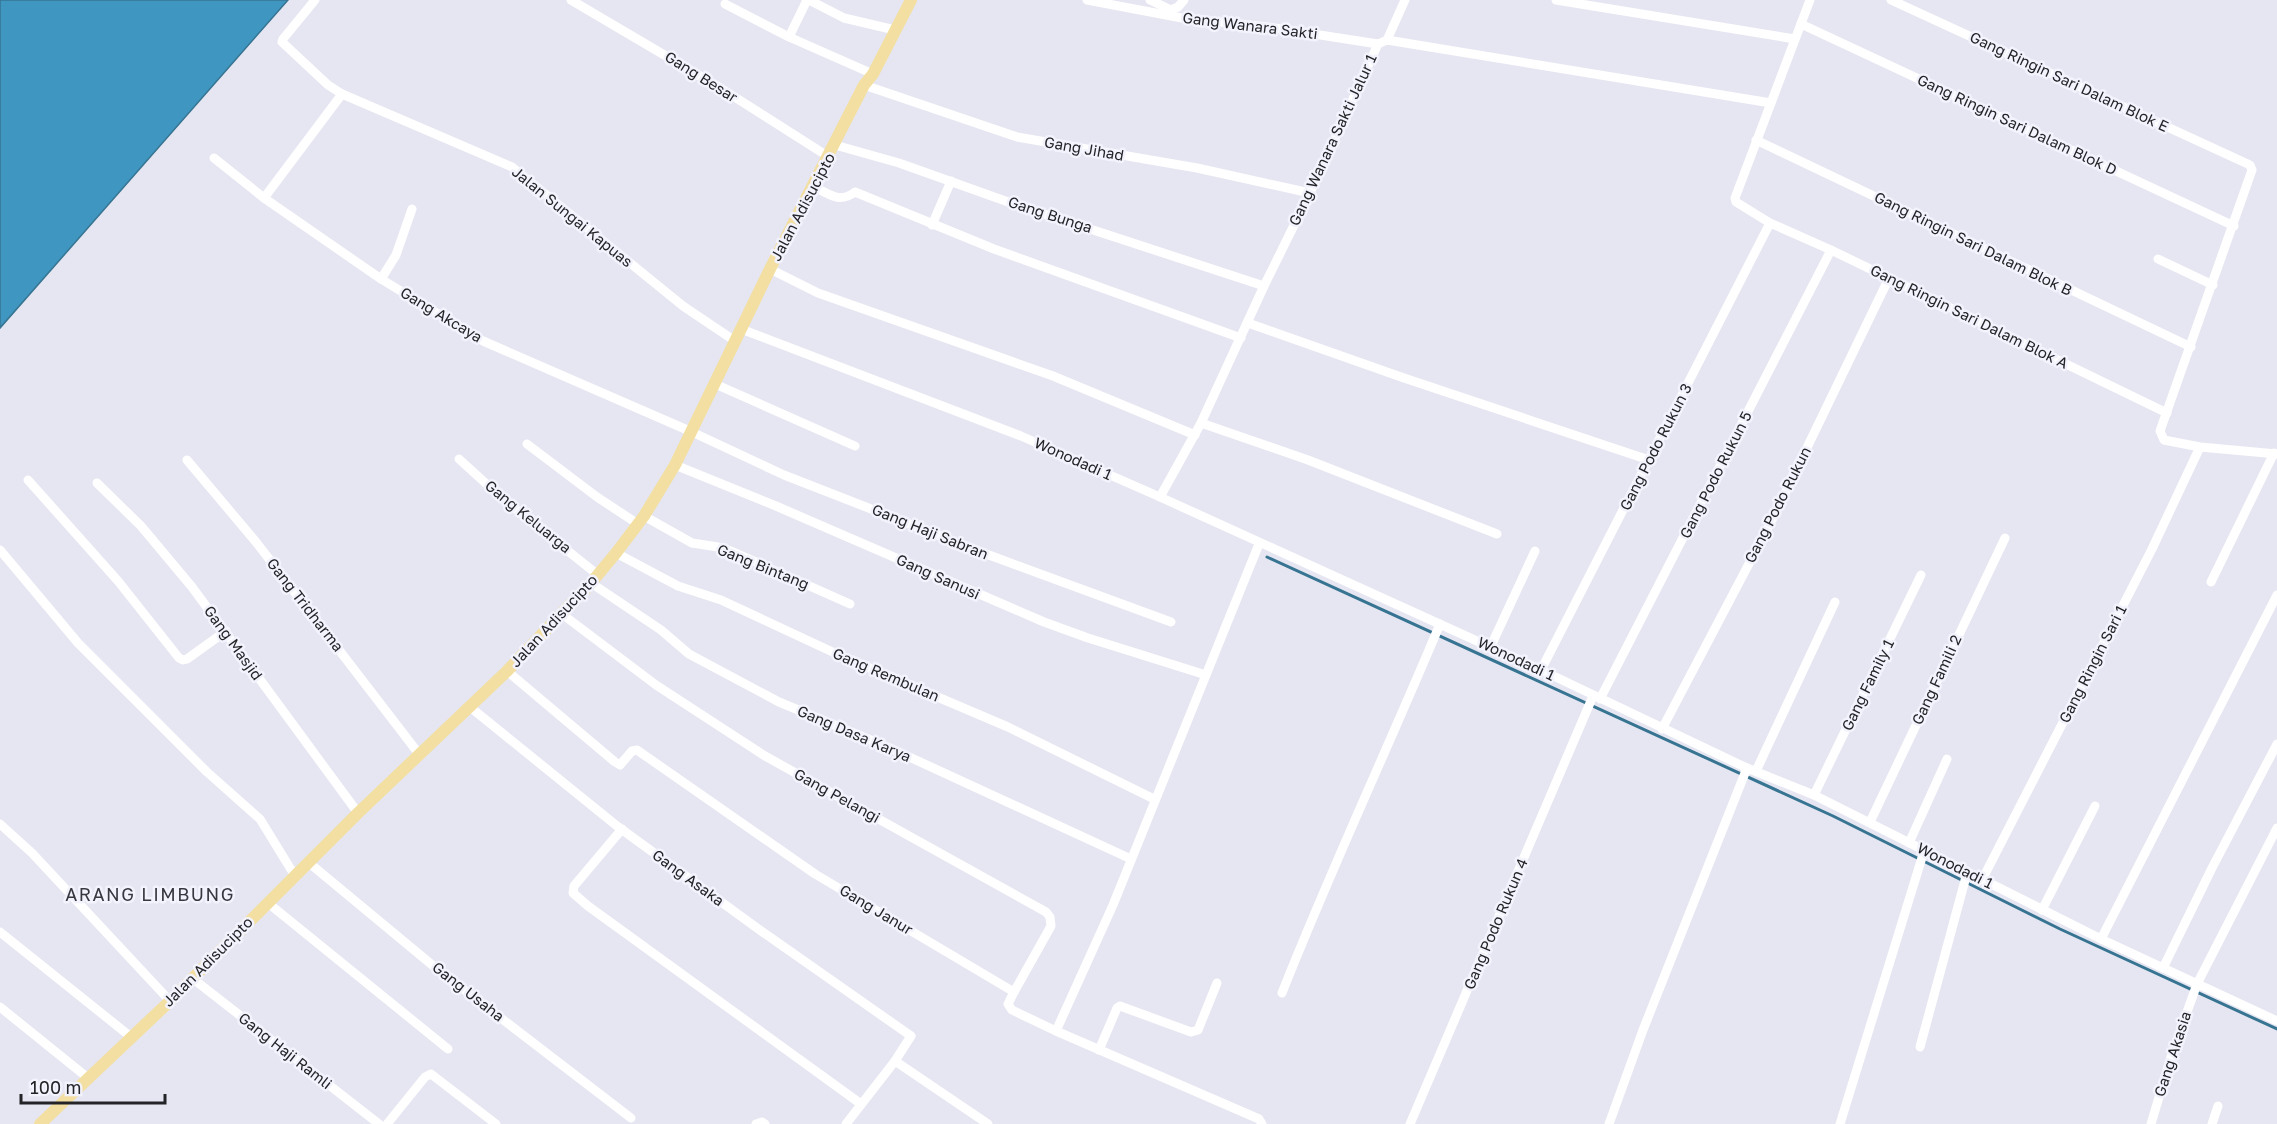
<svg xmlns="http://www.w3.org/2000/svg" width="2277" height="1124" viewBox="0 0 2277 1124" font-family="'Golos Text',sans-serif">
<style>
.water{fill:#3f96c0;stroke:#377492;stroke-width:1.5}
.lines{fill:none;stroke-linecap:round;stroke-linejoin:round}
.stream{stroke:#377492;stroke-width:3}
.minor{stroke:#fff;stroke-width:9}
.major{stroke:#f3dfa1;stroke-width:12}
.labels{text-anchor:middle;stroke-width:5;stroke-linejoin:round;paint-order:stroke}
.street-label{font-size:15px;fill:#242428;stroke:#f3f3fe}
.quarter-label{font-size:18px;letter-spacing:1.5px;fill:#383841;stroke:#f3f3fe}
</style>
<rect width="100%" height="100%" fill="#e5e6f1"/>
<path class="water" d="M0,0H288L0,328Z"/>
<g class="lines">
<path class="stream" d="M1267,557L1833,816L2060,929L2277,1029"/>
<g class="minor">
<path d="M315,0L283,39L282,42L328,85L342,94L512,167L683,306L735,341"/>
<path d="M571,0L722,89L829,157"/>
<path d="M809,0L844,18L895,30"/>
<path d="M1087,0L1182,18L1268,27L1378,44"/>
<path d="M1150,0L1171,10L1178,7L1184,0"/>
<path d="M1556,0L1795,39"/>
<path d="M1810,0L1735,198L1736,202L1770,223L1831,250L2167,413"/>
<path d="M1891,0L2250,165L2252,170L2160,431L2164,440L2200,447L2277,454"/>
<path d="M725,4L789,37L873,74"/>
<path d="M1801,24L2234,226"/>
<path d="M789,37L807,0"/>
<path d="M1387,40L1405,0"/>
<path d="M864,85L1017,137L1197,168L1310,193"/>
<path d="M1756,140L2191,347"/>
<path d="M835,145L899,163L1011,203L1264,286"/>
<path d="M214,158L264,198L381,279L483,341L692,432L784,475L989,555L1171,622"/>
<path d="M814,187C830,194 839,204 855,192L994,249L1241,338"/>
<path d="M264,198L342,94"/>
<path d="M932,225L951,181"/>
<path d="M2158,259L2213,285"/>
<path d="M770,269L818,293L1053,376L1195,435"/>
<path d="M381,279L396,255L412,209"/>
<path d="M1248,323L1404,378L1649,460"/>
<path d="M741,329L1021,436L1160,497L1541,670L1747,768L1814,795L2101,939L2277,1021"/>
<path d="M715,384L855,446"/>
<path d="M1201,423L1308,460L1497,534"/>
<path d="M527,444L597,497L638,524"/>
<path d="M459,459L503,499L598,575"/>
<path d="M187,460L256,542L419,754"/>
<path d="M675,465L776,506L1044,622L1088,638L1206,675"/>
<path d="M28,480L118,581L179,658L183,660L187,659L226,631"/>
<path d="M97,483L141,526L192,587L358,813"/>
<path d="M1160,497L1201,423L1264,286L1310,193L1378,44L1387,40L1771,103"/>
<path d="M644,516L692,543L718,547L731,551L850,604"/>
<path d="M0,550L78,643L207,772L260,819L295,876"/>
<path d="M616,553L678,586L721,600L839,655L1008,727L1154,799"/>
<path d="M2211,582L2274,453"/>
<path d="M591,583L661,630L689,654L779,702L892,749L1131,859"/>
<path d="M562,614L656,685L765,756L1046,912L1050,917L1051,926L1014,992"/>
<path d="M1490,648L1535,551"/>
<path d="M1541,670L1770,223"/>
<path d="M507,671L615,762L620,765L632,751L637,750L815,874L1014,992L1008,1004L1012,1010L1056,1031L1259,1119L1262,1124"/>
<path d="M1600,699L1831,250"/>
<path d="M470,707L617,826L764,933L911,1036L895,1061L846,1124"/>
<path d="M1662,729L1772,520L1889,278"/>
<path d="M1756,771L1835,602"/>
<path d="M1814,795L1921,575"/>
<path d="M1870,822L2005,538"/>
<path d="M0,824L32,853L170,1001"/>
<path d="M622,829L574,886L573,893L588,906L861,1104"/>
<path d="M1909,843L1947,759"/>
<path d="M308,862L437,969L631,1118"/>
<path d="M1982,880L2152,549L2200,447"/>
<path d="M268,903L448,1049"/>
<path d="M2042,910L2095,806"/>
<path d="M0,932L131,1037"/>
<path d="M2101,939L2277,595"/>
<path d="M2163,968L2212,868L2277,744"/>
<path d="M192,978L379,1124"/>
<path d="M1282,993C1331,869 1388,748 1440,624"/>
<path d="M0,1007L88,1078"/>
<path d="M1056,1031L1113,905L1259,544"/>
<path d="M1920,1047L1967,873"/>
<path d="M1099,1050L1117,1008L1120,1006L1191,1032L1198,1030L1217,983"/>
<path d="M895,1061L988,1124"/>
<path d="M387,1124L425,1077L431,1074L496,1124"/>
<path d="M756,1124L762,1122L765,1124"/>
<path d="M1410,1124L1593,696"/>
<path d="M1609,1124L1643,1030L1747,768"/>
<path d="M1840,1124L1924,851"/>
<path d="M2151,1124L2171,1057L2197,984L2277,828"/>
<path d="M2212,1124L2218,1106"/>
</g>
<path class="major" d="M40,1124L170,1001L358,813L507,671L591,583L616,553L644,516L675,465L770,269L864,85L873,74L911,0"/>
</g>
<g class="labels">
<g class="street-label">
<text transform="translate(1250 26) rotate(7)" y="5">Gang Wanara Sakti</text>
<text transform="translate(701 77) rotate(32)" y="5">Gang Besar</text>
<text transform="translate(2069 82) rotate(25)" y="5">Gang Ringin Sari Dalam Blok E</text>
<text transform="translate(2017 125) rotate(25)" y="5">Gang Ringin Sari Dalam Blok D</text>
<text transform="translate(1333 140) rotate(-65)" y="5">Gang Wanara Sakti Jalur 1</text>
<text transform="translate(1084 149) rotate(10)" y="5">Gang Jihad</text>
<text transform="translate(803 207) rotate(-62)" y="5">Jalan Adisucipto</text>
<text transform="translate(1050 215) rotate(18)" y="5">Gang Bunga</text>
<text transform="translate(572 217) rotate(39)" y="5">Jalan Sungai Kapuas</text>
<text transform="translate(1973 244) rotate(26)" y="5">Gang Ringin Sari Dalam Blok B</text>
<text transform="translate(441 315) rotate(31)" y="5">Gang Akcaya</text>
<text transform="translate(1969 317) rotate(26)" y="5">Gang Ringin Sari Dalam Blok A</text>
<text transform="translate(1656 447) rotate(-63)" y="5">Gang Podo Rukun 3</text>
<text transform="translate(1073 459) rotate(24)" y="5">Wonodadi 1</text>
<text transform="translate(1716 475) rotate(-63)" y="5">Gang Podo Rukun 5</text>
<text transform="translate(1778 505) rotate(-63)" y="5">Gang Podo Rukun</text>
<text transform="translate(528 517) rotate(39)" y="5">Gang Keluarga</text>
<text transform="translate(930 532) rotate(22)" y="5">Gang Haji Sabran</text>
<text transform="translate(763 567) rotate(22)" y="5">Gang Bintang</text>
<text transform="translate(938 577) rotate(24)" y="5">Gang Sanusi</text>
<text transform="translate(305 605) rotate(52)" y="5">Gang Tridharma</text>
<text transform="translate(554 621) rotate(-47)" y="5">Jalan Adisucipto</text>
<text transform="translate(233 643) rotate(54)" y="5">Gang Masjid</text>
<text transform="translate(1516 659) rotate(25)" y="5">Wonodadi 1</text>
<text transform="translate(2093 664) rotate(-63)" y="5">Gang Ringin Sari 1</text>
<text transform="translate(886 675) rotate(23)" y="5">Gang Rembulan</text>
<text transform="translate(1937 680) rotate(-65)" y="5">Gang Famili 2</text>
<text transform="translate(1868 685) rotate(-64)" y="5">Gang Family 1</text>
<text transform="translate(854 734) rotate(23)" y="5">Gang Dasa Karya</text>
<text transform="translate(837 796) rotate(29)" y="5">Gang Pelangi</text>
<text transform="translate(1955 866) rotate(27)" y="5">Wonodadi 1</text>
<text transform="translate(688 878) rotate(36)" y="5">Gang Asaka</text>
<text transform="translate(876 910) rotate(31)" y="5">Gang Janur</text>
<text transform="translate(1496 924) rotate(-67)" y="5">Gang Podo Rukun 4</text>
<text transform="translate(208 962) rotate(-45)" y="5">Jalan Adisucipto</text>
<text transform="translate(468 992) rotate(38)" y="5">Gang Usaha</text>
<text transform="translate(285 1051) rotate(38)" y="5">Gang Haji Ramli</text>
<text transform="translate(2173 1054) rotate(-72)" y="5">Gang Akasia</text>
</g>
<g class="quarter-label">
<text x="150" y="901">ARANG LIMBUNG</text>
</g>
</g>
<path d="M21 1094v9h144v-9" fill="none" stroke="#242428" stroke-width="3"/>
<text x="30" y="1094" font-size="18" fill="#242428" stroke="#f3f3fe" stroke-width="4.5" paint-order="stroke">100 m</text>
</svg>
